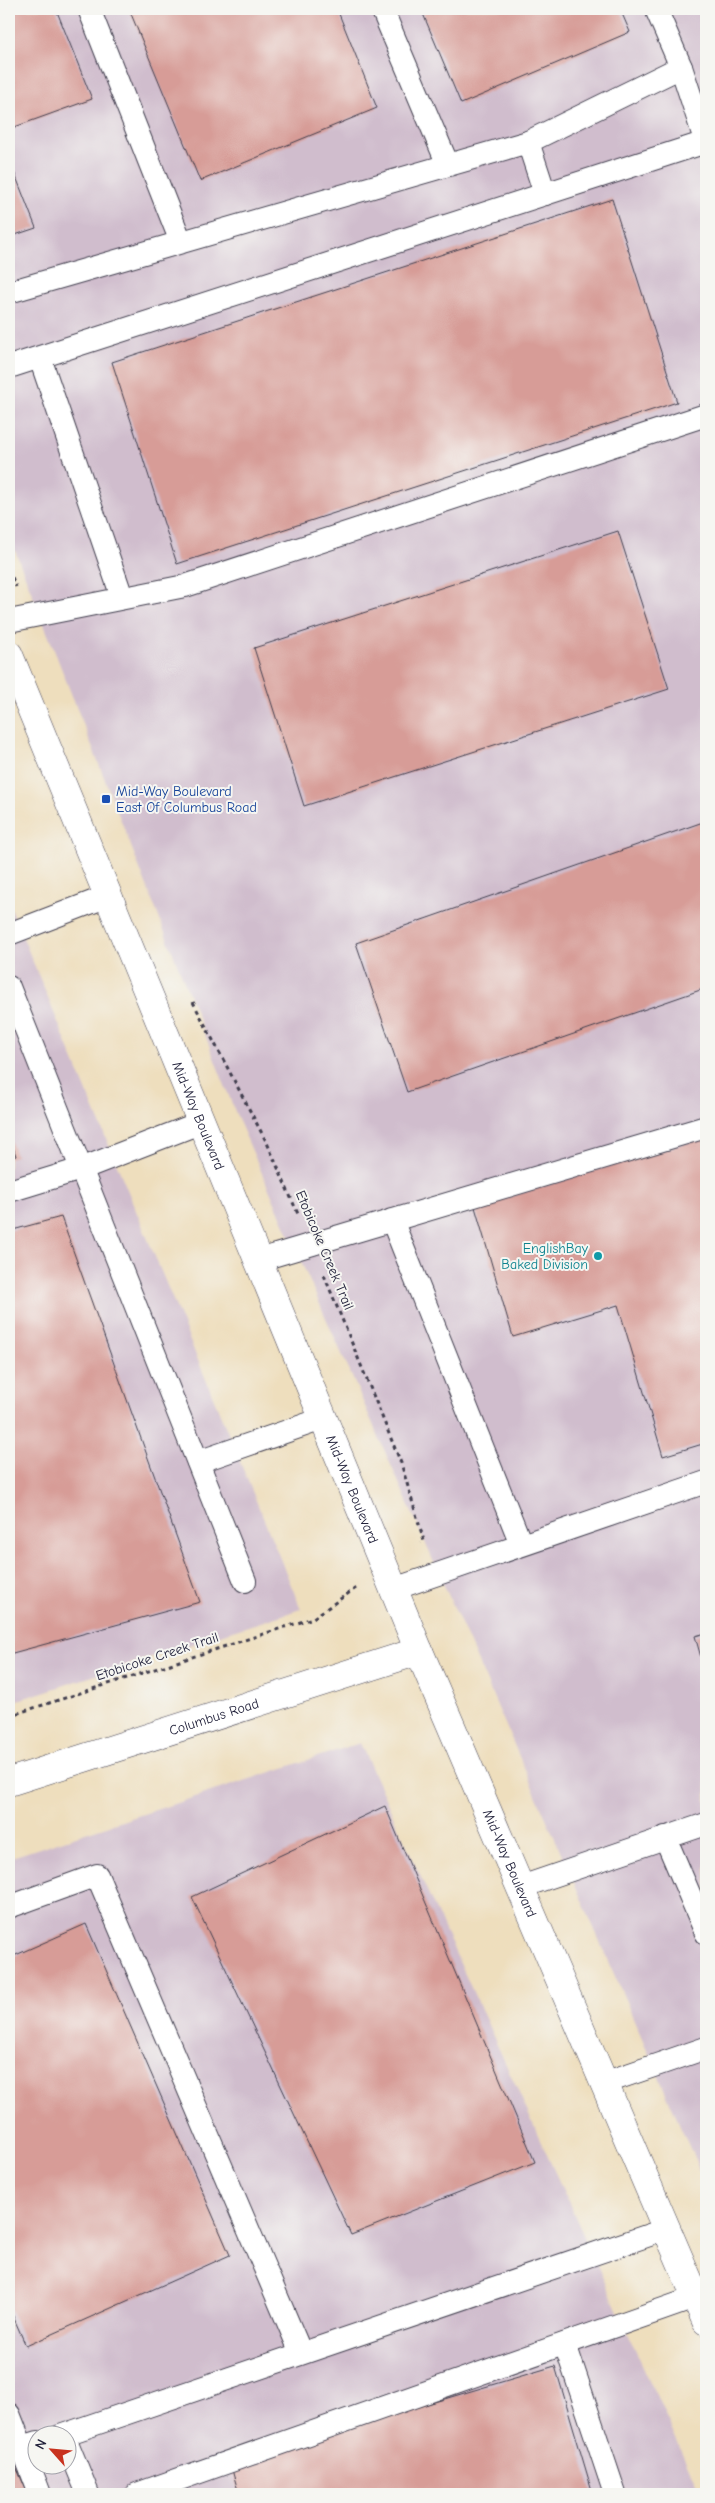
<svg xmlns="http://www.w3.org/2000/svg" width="715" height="2503" viewBox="0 0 715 2503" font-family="'Comic Neue',sans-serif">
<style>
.industrial{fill:#d0bdcd;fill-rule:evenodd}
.building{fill:#d79c97}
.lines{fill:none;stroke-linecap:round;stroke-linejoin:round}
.service-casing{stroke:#413e4e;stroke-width:24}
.minor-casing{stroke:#413e4e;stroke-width:29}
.path{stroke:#413e4e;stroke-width:3;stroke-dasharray:4 4;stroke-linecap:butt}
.service{stroke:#fff;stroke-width:22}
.minor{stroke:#fff;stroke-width:28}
.transit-dot{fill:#1a4fb4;stroke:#f6f6f2;stroke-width:2}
.culture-dot{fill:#0f9aa8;stroke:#f6f6f2;stroke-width:2}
.labels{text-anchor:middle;stroke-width:4;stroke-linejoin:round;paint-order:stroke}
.transit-label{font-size:14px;fill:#164399;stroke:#f6f6f2;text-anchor:start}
.street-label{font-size:14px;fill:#22223b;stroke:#f6f6f2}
.culture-label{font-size:14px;fill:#0d838f;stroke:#f6f6f2;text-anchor:end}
</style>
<rect width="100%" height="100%" fill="#f6f6f2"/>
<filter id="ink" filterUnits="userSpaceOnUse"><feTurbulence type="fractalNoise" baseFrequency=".02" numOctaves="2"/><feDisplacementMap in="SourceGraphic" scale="10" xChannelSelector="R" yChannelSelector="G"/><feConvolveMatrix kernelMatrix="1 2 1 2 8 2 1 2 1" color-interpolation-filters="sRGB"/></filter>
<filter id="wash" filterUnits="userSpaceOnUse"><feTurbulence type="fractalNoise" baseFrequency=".0096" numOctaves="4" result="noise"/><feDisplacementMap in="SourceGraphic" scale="20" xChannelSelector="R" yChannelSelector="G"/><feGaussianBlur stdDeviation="1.12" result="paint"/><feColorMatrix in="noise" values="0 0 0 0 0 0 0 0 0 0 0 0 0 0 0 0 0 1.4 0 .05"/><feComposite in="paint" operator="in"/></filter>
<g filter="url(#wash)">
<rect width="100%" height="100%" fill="#eedebd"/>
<g class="industrial">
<path d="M9,9H706V2185L478,1662L238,1119L9,535Z"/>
<path d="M9,904L301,1609L9,1703Z"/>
<path d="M360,1743L701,2494H9V1858ZM38,2436H68V2466H38Z"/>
</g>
<g id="blocks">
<g class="building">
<path d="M9,9H56L92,99L9,129Z"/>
<path d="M129,9H337L377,108L200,181Z"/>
<path d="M421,9H620L630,32L461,104Z"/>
<path d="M9,159L36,228L9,237Z"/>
<path d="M612,199L677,402L177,564L112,362Z"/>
<path d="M618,531L669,689L304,806L254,648Z"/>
<path d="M706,821V988L407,1092L356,943Z"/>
<path d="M9,1135L16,1156L9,1158Z"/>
<path d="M706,1137V1443L663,1456L618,1305L513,1337L475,1207Z"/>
<path d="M61,1217L200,1602L9,1654V1231Z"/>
<path d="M706,1633V1675L695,1636Z"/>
<path d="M385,1806L535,2162L351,2235L192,1897Z"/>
<path d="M86,1924L230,2255L26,2346L9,2307V1958Z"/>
<path d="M555,2366L593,2494H239L230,2463Z"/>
<path d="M9,2451L28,2494H9Z"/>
</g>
</g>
</g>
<g filter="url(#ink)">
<use href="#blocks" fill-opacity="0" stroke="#413e4e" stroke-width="1"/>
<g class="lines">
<defs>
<g id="service">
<path d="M89,9L181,242"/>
<path d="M382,9L448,165"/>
<path d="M656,9L681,67L706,143"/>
<path d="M528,142L545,194"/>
<path d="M9,292L528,142L681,67"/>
<path d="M40,358L122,597"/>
<path d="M9,367L706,142"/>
<path d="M9,621L185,586L706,415"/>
<path d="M9,934L108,896"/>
<path d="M9,987L245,1581"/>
<path d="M9,1191L81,1169L202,1122"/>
<path d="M392,1220L521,1544"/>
<path d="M259,1260L706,1127"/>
<path d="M198,1462L325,1418"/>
<path d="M394,1589L706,1482"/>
<path d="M665,1837L706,1933"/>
<path d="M521,1887L706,1824"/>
<path d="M9,1907L97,1875L301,2353"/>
<path d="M604,2083L706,2048"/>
<path d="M565,2344L615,2494"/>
<path d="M9,2414L22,2447L38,2442"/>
<path d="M60,2436L667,2229"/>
<path d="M68,2445L88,2494"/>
<path d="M22,2447L40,2494"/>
<path d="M137,2494L706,2294"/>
</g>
<g id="minor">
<path id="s1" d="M9,655L419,1651L706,2321"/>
<path id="s2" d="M9,1782L419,1651"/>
</g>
</defs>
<use href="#service" class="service-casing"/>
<use href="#minor" class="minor-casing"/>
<g class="path">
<path d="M9,570L16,587"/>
<path d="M193,1002L268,1145L298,1214"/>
<path d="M324,1275L401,1463L424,1541L421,1543"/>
<path d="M9,1716L313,1618L356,1588"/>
</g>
<use href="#service" class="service"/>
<use href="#minor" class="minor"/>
</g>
</g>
<rect class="transit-dot" x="101" y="794" width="10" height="10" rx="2.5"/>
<circle class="culture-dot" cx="598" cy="1256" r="5"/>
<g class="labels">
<g class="transit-label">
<text x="116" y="796">Mid-Way Boulevard<tspan x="116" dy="16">East Of Columbus Road</tspan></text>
</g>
<g class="street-label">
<text dy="5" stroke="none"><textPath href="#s1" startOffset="498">Mid-Way Boulevard</textPath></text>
<text transform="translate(325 1250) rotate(67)" y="5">Etobicoke Creek Trail</text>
<text dy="5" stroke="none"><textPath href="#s1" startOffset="902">Mid-Way Boulevard</textPath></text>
<text transform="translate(157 1656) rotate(-18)" y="5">Etobicoke Creek Trail</text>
<text dy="5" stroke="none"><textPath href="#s2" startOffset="215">Columbus Road</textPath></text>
<text dy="5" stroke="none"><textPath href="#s1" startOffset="1308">Mid-Way Boulevard</textPath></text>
</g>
<g class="culture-label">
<text x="588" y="1253">EnglishBay<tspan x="588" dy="16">Baked Division</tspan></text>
</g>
</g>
<rect width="715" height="2503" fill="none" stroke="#f6f6f2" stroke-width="30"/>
<g transform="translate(52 2450) rotate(297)"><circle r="24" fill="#f6f6f2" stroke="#a1a1a9"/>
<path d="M0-4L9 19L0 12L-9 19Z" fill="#c8321e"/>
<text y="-8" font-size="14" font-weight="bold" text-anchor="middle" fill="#22223b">N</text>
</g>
</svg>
